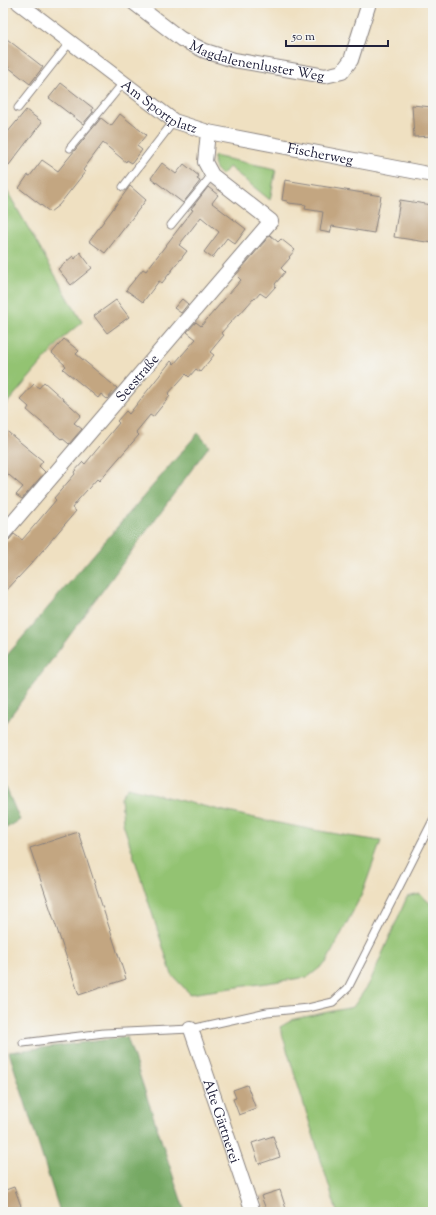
<svg xmlns="http://www.w3.org/2000/svg" width="436" height="1215" viewBox="0 0 436 1215" font-family="'Sorts Mill Goudy',serif">
<style>
.green{fill:#93c372;stroke:#5a7256}
.forest{fill:#76a964;stroke:#4c6650}
.building{fill:#c3a681}
.lines{fill:none;stroke-linecap:round;stroke-linejoin:round}
.lane-casing{stroke:#88817e;stroke-width:9}
.street-casing{stroke:#88817e;stroke-width:16}
.lane{stroke:#fff;stroke-width:7}
.street{stroke:#fff;stroke-width:14}
.labels{text-anchor:middle;stroke-width:3.5;stroke-linejoin:round;paint-order:stroke}
.street-label{font-size:14px;fill:#22223b;stroke:#f6f6f2}
</style>
<rect width="100%" height="100%" fill="#f6f6f2"/>
<filter id="ink" filterUnits="userSpaceOnUse"><feTurbulence type="fractalNoise" baseFrequency=".025" numOctaves="2"/><feDisplacementMap in="SourceGraphic" scale="8" xChannelSelector="R" yChannelSelector="G"/><feConvolveMatrix kernelMatrix="1 2 1 2 8 2 1 2 1" color-interpolation-filters="sRGB"/></filter>
<filter id="wash" filterUnits="userSpaceOnUse"><feTurbulence type="fractalNoise" baseFrequency=".012" numOctaves="4" result="noise"/><feDisplacementMap in="SourceGraphic" scale="16" xChannelSelector="R" yChannelSelector="G"/><feGaussianBlur stdDeviation="0.9" result="paint"/><feColorMatrix in="noise" values="0 0 0 0 0 0 0 0 0 0 0 0 0 0 0 0 0 1.4 0 .05"/><feComposite in="paint" operator="in"/></filter>
<g filter="url(#wash)">
<rect width="100%" height="100%" fill="#efe0c1"/>
<g class="green">
<path d="M214,156L276,169L270,200L229,167L222,175C216,170 212,164 214,156Z"/>
<path d="M3,184L82,322L64,337L3,408Z"/>
<path d="M128,787C211,809 296,829 381,841L362,894L326,963L308,977L190,994L172,975L123,823L121,797Z"/>
<path d="M420,894L433,906V1212H337L280,1027L294,1019L353,1007L369,984L407,897Z"/>
</g>
<g class="forest">
<path d="M198,433L209,446L3,726V660Z"/>
<path d="M3,781L20,820L3,830Z"/>
<path d="M127,1037L185,1212H60L9,1052Z"/>
</g>
<g id="blocks">
<g class="building">
<path d="M3,36L43,67L30,84L3,63Z"/>
<path d="M61,83L93,108L92,110L93,112L83,124L49,98Z"/>
<path d="M412,105L432,107L433,136L414,137Z"/>
<path d="M26,110L42,122L9,165L3,160V138Z"/>
<path d="M120,114L146,135L137,146L142,150L132,163L127,160L126,162L103,143L83,170L85,172L59,205L50,212L19,188L28,175L30,176L42,160L58,171L101,118L111,126Z"/>
<path d="M162,163L176,174L184,164L199,176L197,179L200,181L183,203L151,178Z"/>
<path d="M285,180L381,196L374,233L332,226L330,233L320,231L323,212L305,209L306,205L289,203L287,201L282,200Z"/>
<path d="M130,186L146,200L105,253L89,241Z"/>
<path d="M208,187L218,195L212,203L246,229L235,244L227,238L212,258L204,252L219,232L201,217L179,245L187,251L162,283L159,281L143,302L126,290L143,269L146,271L193,210L191,209Z"/>
<path d="M400,200L432,205L430,216H433V243L394,237Z"/>
<path d="M270,235L278,242L281,239L295,250L289,257L290,258L281,268L285,272L275,284L276,286L266,297L260,293L255,299L254,298L239,315L238,314L221,333L224,335L210,352L214,355L200,372L196,369L189,377L186,374L168,394L170,396L153,417L150,415L136,432L139,435L99,481L97,479L78,500L72,508L76,511L31,564L3,594V542L9,540L14,534L22,540L34,526L56,500L54,498L75,474L74,472L83,462L85,464L119,423L117,421L126,411L129,414L171,361L174,364L196,339L187,332L196,322L201,326L241,280L236,275Z"/>
<path d="M80,252L92,268L71,285L58,269L73,256L75,259Z"/>
<path d="M182,299L188,304L181,313L174,308Z"/>
<path d="M116,300L129,317L107,333L94,316Z"/>
<path d="M64,339L79,351L76,354L117,388L107,399L101,394L98,398L63,369L66,366L52,353Z"/>
<path d="M44,382L81,415L74,423L82,429L69,444L62,438L61,439L27,410L29,407L20,399L34,384L39,388Z"/>
<path d="M3,428L43,461L39,466L45,472L22,499L16,495L23,487L3,470Z"/>
<path d="M78,832L126,979L79,995L30,848Z"/>
<path d="M247,1085L256,1109L239,1115L233,1099L236,1098L233,1090Z"/>
<path d="M273,1136L280,1157L259,1164L252,1143Z"/>
<path d="M14,1187L21,1206L3,1212V1191Z"/>
<path d="M280,1190L287,1212H267L261,1196Z"/>
</g>
</g>
</g>
<g filter="url(#ink)">
<use href="#blocks" fill-opacity="0" stroke="#88817e" stroke-width="1"/>
<g class="lines">
<defs>
<g id="lane">
<path d="M18,108L70,42"/>
<path d="M70,148L123,83"/>
<path d="M123,187L174,121"/>
<path d="M171,225L212,175"/>
<path d="M23,1043L104,1033L191,1029L267,1012L308,1008L333,1002L348,988L433,820"/>
</g>
<g id="street">
<path id="s1" d="M19,3L174,121L208,132L433,175"/>
<path id="s2" d="M134,3L181,39L205,51L234,60L325,76L342,72L351,60L369,3"/>
<path id="s3" d="M3,534L271,221L212,175L205,162L208,132"/>
<path id="s4" d="M191,1029L253,1212"/>
</g>
</defs>
<use href="#lane" class="lane-casing"/>
<use href="#street" class="street-casing"/>
<use href="#lane" class="lane"/>
<use href="#street" class="street"/>
</g>
</g>
<g class="labels">
<g class="street-label">
<text dy="5" stroke="none"><textPath href="#s2" startOffset="139">Magdalenenluster Weg</textPath></text>
<text dy="5" stroke="none"><textPath href="#s1" startOffset="175">Am Sportplatz</textPath></text>
<text dy="5" stroke="none"><textPath href="#s1" startOffset="345">Fischerweg</textPath></text>
<text dy="5" stroke="none"><textPath href="#s3" startOffset="206">Seestraße</textPath></text>
<text dy="5" stroke="none"><textPath href="#s4" startOffset="97">Alte Gärtnerei</textPath></text>
</g>
</g>
<rect width="436" height="1215" fill="none" stroke="#f6f6f2" stroke-width="16"/>
<path d="M286 40v6h102v-6" fill="none" stroke="#22223b" stroke-width="2"/>
<text x="292" y="40" font-size="12" fill="#22223b" stroke="#f6f6f2" stroke-width="3" paint-order="stroke">50 m</text>
</svg>
